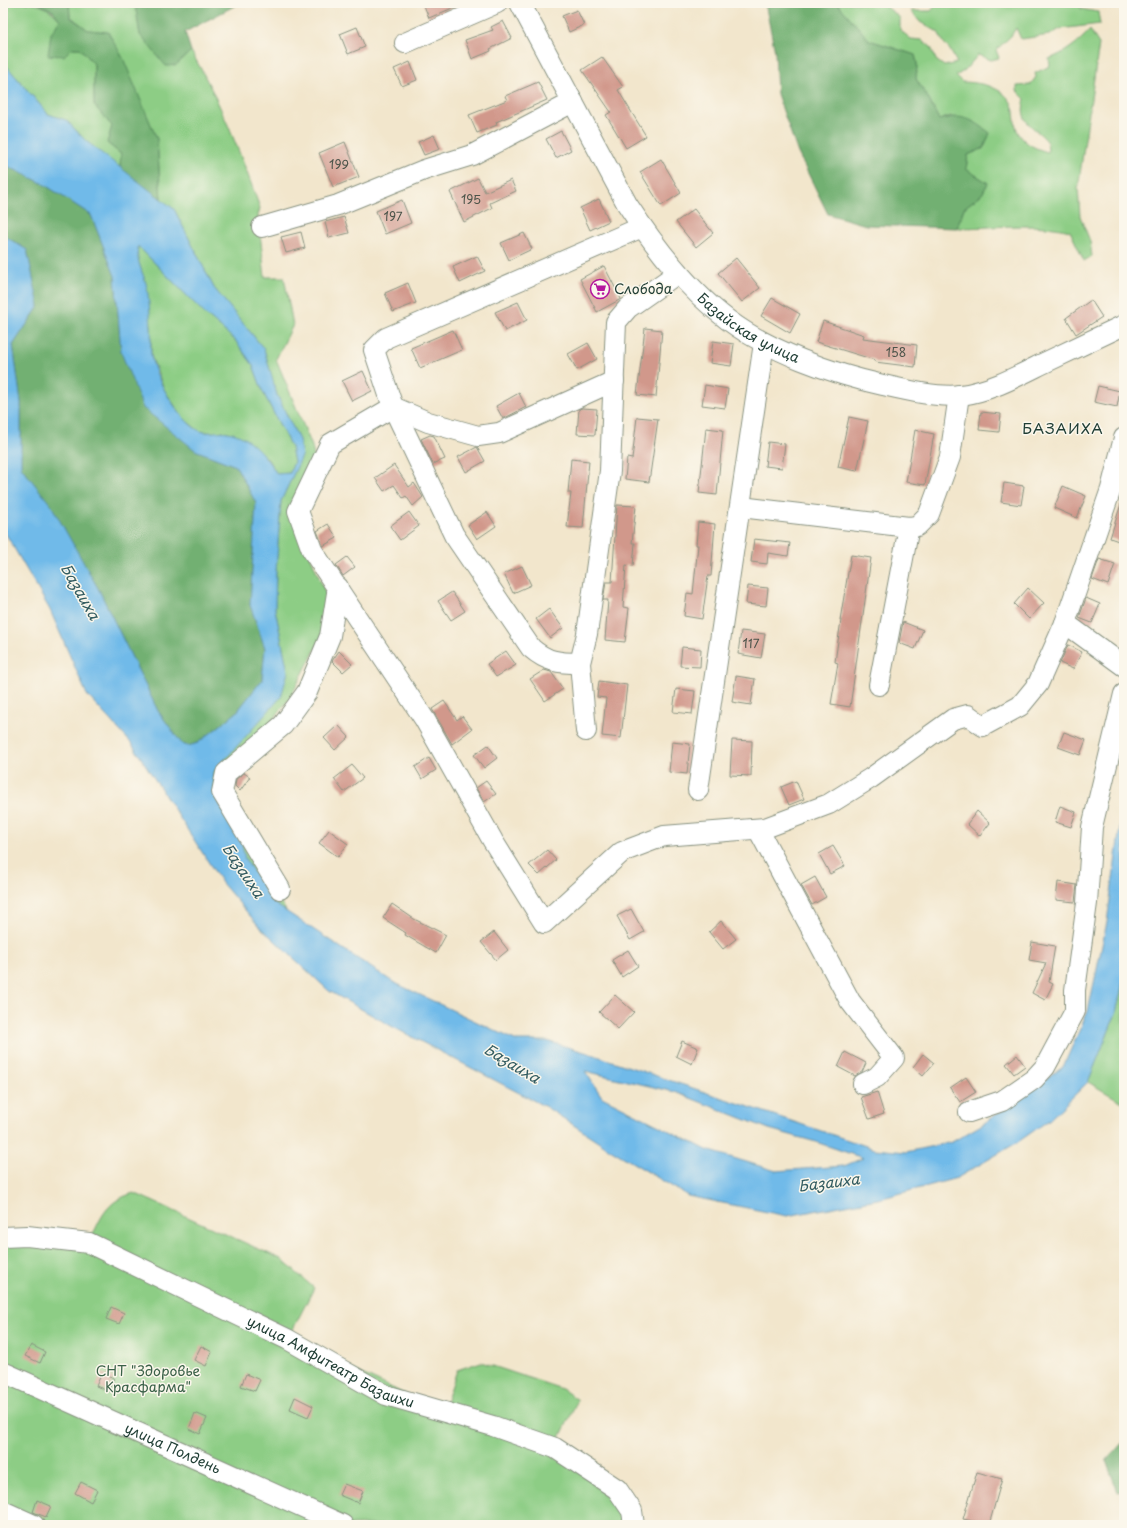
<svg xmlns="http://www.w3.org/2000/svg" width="1127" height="1528" viewBox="0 0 1127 1528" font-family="'Playpen Sans',sans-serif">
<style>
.green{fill:#8dcd85;stroke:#56855c}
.forest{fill:#72b072;stroke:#487653}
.water{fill:#70bae9;stroke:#487c8e;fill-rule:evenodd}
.building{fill:#d1988b}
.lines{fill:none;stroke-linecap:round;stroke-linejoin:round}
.minor-casing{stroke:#889280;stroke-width:22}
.minor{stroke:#fff;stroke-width:20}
.labels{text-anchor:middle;stroke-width:3;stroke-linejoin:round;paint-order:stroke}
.number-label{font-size:12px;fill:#4c544a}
.poi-label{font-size:14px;fill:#1f3d34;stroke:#fbf7ec;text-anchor:start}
.street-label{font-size:14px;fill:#1f3d34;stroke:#fbf7ec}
.park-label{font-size:14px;fill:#3a6148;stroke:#fbf7ec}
.neighbourhood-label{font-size:15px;letter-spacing:1px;fill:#1f3d34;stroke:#fbf7ec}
.water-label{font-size:15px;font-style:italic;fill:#335c61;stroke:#fbf7ec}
</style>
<rect width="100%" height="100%" fill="#fbf7ec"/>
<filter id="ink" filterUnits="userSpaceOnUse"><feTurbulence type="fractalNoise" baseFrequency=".025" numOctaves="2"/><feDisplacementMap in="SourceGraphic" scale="8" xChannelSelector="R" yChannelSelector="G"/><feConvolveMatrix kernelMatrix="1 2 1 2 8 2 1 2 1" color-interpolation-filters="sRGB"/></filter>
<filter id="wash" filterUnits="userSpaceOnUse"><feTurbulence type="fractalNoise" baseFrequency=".012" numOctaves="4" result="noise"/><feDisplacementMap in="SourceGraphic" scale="16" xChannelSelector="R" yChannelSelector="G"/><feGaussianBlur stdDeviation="0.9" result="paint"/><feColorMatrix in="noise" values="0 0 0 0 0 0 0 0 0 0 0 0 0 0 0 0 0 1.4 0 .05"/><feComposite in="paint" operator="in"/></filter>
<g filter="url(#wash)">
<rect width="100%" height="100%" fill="#f2e6cc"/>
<g class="green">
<path d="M3,3C28,3 43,0 60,20L51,34L72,48H80L94,64V105L112,126L107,143L121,154L120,169L86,141L66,120L48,114L3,62Z"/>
<path d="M69,3H135L140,35L176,65L191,51C221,103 240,152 260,208L258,215L265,277H284L293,325L276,359L312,446L315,461L293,507L309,553L328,599L323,635L290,698L215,795L213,773L231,751L288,672L275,609L276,572L281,501L302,456L299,440L277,395L264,349L214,288L174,209L161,200L157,139L108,32L88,30L70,16Z"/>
<path d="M837,3H882L900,18V30L911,39L922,40L931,47L936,60L944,66L957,63L950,50L944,43L938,32L920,22L911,11H931L937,4L947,6L953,3H1080L1081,9L1098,12L1100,24L1060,29L1050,35L1021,39L1016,28L1011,36L996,50L999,58L991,60L978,55L965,70L956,76L962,82C981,82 1010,88 1014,111C1015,122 1015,131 1023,139C1029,146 1040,150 1048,152L1047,141C1033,125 1018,123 1025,99L1017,91V86L1030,85L1036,77L1035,73L1050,66L1049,59C1065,53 1078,43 1090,30L1099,44L1078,188L1080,216L1090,241L1092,256L1084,261L1070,231C1034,222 994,228 957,228L964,208L982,194L988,183L966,169L968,155L984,148L951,116L939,120L928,98L916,79L917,64L915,55L869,40Z"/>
<path d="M138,246L206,315L235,340L253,365L263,392L291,447L294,462L290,473L277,474L267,458L228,432L214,433L199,431L183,418L165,391L151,356V327L146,286L136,253Z"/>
<path d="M241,841L287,912L275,904L245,859Z"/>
<path d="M1124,977V1103L1088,1082L1116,1013Z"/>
<path d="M134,1193L281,1259L314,1288L288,1339L443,1412L457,1370L481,1362L562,1389L578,1400L555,1448L617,1489L634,1525H3V1237L89,1243C101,1218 105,1201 134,1193Z"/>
</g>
<g class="forest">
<path d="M38,3H69L70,17L88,30L108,32L123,58L157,139L161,200L120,169L121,154L107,143L112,126L94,105V64L80,48H72L64,56L48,55L51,34L60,20L53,11Z"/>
<path d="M135,3H240L185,32L191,51L176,65L166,66L140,35Z"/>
<path d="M765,3H837L869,40L915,55L917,64L916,79L928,98L939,120C962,113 972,119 990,133L984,148L968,155L966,169L988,183L982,194L964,208L957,228L866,225L828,214L798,153L777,94L775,52Z"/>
<path d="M3,164L42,183L91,215L115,276L121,352L195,450L236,466L256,503L250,605L265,648L262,680L236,713L198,743L188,746L182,744L158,711L99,590L51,506L21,467V402L13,345L39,306L27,250L3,235Z"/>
<path d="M1124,1441V1491L1118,1492L1106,1461Z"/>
</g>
<path class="water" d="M3,62L48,114L66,120L86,141L174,209L214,288L264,349L277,395L299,440L302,456L281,501L276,572L275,609L288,672L281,697L213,773L215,795L241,841L245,859L275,904L393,982L517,1041H547L588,1053L875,1149L906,1152L952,1142L983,1124L1063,1067L1088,1011L1107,922L1124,797V977L1116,1013L1088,1082L1049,1120L1018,1142L957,1178L883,1198L787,1216L688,1196L610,1149L546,1107L393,1027L329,991L258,925L222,883L132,744L87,695L50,610L3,529V235L27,250L39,306L13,345L21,402V467L51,505L99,590L158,711L182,744L188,746L198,743L236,713L262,680L265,648L250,605L256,503L236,466L195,450L143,408L121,352L115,276L91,215L42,183L3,164ZM138,246L206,315L235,340L253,365L263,392L291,447L294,462L290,473L277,474C265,456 251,436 228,432C219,430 207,435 198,430C179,420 153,375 151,354C150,345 152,336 151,327C150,314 149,300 147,287C144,274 135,260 138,246ZM585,1071L675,1092L769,1129L816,1142L863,1158L844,1166L776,1171L707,1150L602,1097Z"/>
<g id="blocks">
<g class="building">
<path d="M423,3H464L429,18Z"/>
<path d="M577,10L584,25L569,32L562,16Z"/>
<path d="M503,21L512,38L490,49L491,51L472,59L465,40L493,30L491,27Z"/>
<path d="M357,27L365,47L348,54L340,34Z"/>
<path d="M602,57L623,87L618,90L646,136L626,148L606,115L611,112L582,70Z"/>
<path d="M410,62L417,80L402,86L394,69Z"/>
<path d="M538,82L547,100L496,122L497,125L477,133L469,115L507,100L505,96Z"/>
<path d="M561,131L571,150L556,158L546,139Z"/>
<path d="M434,135L440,149L424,155L418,142Z"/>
<path d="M345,142L359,177L333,187L319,153Z"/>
<path d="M661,159L681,193L661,206L640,172Z"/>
<path d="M478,178L485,192L511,180L516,191L490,203L492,208L464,222L450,192Z"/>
<path d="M599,199L609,221L590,230L580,208Z"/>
<path d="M402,200L411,223L385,234L376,211Z"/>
<path d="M694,209L713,233L696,247L676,222Z"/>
<path d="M344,217L349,233L329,238L325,222Z"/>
<path d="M301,232L305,248L286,253L281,237Z"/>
<path d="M524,233L532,249L509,260L501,243Z"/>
<path d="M477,256L485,271L460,283L453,267Z"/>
<path d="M736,258L760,288L742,302L718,273Z"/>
<path d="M604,266L621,299L597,312L580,279Z"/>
<path d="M408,283L416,303L393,312L385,293Z"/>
<path d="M772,298L800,314L790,333L761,316Z"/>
<path d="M1091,300L1102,317L1076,334L1066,318Z"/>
<path d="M518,302L527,320L505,331L495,312Z"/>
<path d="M823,321L864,335L863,338L917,345L915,367L875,362V360L816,342Z"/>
<path d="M645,328L662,330L656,397L637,395Z"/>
<path d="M453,330L462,350L420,368L411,348Z"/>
<path d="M713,341L734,344L731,366L710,363Z"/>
<path d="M588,343L597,359L577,370L568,354Z"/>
<path d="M363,371L372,391L352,401L342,381Z"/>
<path d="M705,385L728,389L725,408L702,405Z"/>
<path d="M1098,386L1120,391L1117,407L1094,402Z"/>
<path d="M519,393L526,407L503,419L496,406Z"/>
<path d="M582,408L597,409L595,435L577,434L579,409Z"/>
<path d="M981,412L1001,414L999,432L979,430Z"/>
<path d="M637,417L658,419L649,482L625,479L627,458L632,459Z"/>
<path d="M849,417L868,421L857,471L838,467Z"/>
<path d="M706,428L723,430L717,495L699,493Z"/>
<path d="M915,430L934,434L925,485L906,482Z"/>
<path d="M430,435L434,436L445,459L433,464L421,439Z"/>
<path d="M768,442L785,444L782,468L765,466Z"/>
<path d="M477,447L485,461L466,472L458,457Z"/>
<path d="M571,459L589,461L583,528L567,527L571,493H568Z"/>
<path d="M394,465L409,487L414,483L423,497L413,506L406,496L403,498L394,485L384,491L375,478Z"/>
<path d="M1004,483L1024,486L1021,505L1001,502Z"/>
<path d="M1063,486L1086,496L1077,518L1054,508Z"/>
<path d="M1122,501H1124V543L1110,538Z"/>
<path d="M617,505L636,506L632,543H635L633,566L626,565L623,607L629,608L625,642L605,640L608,600H603L606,582H612Z"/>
<path d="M409,512L419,526L400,540L390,526Z"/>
<path d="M487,512L496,526L477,539L468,525Z"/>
<path d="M698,522L715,524L711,576H708L702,619L684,616L687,593L693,594L698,545H696Z"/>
<path d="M328,524L337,538L323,546L317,531Z"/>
<path d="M754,539L790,543L788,556L768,553L767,564L751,562Z"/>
<path d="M851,555L871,558L850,707L831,704L838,663L835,662L841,620H840Z"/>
<path d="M347,557L355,567L343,576L336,565Z"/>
<path d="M1099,559L1115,564L1108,585L1092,579Z"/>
<path d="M522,566L531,585L513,593L504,574Z"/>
<path d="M748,586L768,588L766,606L746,604Z"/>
<path d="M1028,588L1044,603L1029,619L1014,604Z"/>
<path d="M452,592L465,611L451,620L438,601Z"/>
<path d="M1086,598L1100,604L1092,623L1079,618Z"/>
<path d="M549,609L563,628L550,638L536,619Z"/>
<path d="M903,622L923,630L915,649L899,643Z"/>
<path d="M741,631L765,634L761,658L738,654Z"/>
<path d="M1068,645L1082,652L1073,669L1060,663Z"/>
<path d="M682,647L701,649L700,667L680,666Z"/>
<path d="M339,651L352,664L343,672L332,661Z"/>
<path d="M506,651L516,665L496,677L487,664Z"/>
<path d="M544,670L551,672L563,689L545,701L530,679Z"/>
<path d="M736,676L755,679L751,705L732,702Z"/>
<path d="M599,681L627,685L621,738L602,736L606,698L597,697Z"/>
<path d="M676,689L695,691L692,714L673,712Z"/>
<path d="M444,701L457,720L462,716L472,729L452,744L432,709Z"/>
<path d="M338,725L349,737L335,750L324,738Z"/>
<path d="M1064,732L1086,740L1080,755L1058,747Z"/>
<path d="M732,740L752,741L751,776L730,775Z"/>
<path d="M672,742L690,744L687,774L669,772Z"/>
<path d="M488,745L497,758L484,768L474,755Z"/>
<path d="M429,758L436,770L422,779L415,767Z"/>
<path d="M352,765L363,778L344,792L334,779Z"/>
<path d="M244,773L250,777L240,791L235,786L236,779Z"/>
<path d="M486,781L496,794L484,802L476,788Z"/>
<path d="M796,781L804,799L789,805L781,787Z"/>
<path d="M1060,806L1076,812L1071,827L1055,822Z"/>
<path d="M977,811L990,823L980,836L967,824Z"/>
<path d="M329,830L348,844L338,857L319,843Z"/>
<path d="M833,846L845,866L830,874L819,854Z"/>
<path d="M547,850L556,860L539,875L529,865Z"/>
<path d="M815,877L826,897L812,905L801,885Z"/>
<path d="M1058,882L1077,885L1075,902L1056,900Z"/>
<path d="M392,904L414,919L446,935L436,953L405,935L406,933L383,918Z"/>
<path d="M631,909L644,932L630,940L617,916Z"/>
<path d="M721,921L736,939L723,949L709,932Z"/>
<path d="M494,932L508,950L496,960L481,942Z"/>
<path d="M1032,942L1055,946L1049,982L1053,984L1045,1000L1032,993L1046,963L1029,960Z"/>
<path d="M628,950L638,966L622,977L612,960Z"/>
<path d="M615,995L634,1012L618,1029L599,1012Z"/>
<path d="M682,1041L698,1048L692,1064L676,1056Z"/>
<path d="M845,1052L866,1063L862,1072L855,1076L838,1067Z"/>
<path d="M923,1054L934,1063L923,1076L913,1067Z"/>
<path d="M1017,1055L1025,1066L1014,1074L1006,1064Z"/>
<path d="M966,1077L976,1092L960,1102L950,1088Z"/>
<path d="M877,1092L884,1114L869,1119L861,1097Z"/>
<path d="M111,1307L124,1313L119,1324L106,1319Z"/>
<path d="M31,1345L45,1352L40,1363L25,1356Z"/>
<path d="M201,1346L212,1352L206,1366L194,1360Z"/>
<path d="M102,1373L114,1378L108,1391L96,1386Z"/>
<path d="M246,1374L260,1380L255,1391L241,1386Z"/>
<path d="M295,1397L313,1406L308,1417L290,1409Z"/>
<path d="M195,1413L207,1418L200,1434L189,1429Z"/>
<path d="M977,1472L1002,1479L989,1525L963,1519Z"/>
<path d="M81,1482L97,1490L91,1502L75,1493Z"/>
<path d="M344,1484L363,1491L358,1503L339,1495Z"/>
<path d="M37,1500L51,1506L46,1517L33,1512Z"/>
</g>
</g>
</g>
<g filter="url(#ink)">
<use href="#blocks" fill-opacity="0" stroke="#889280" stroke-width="1"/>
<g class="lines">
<defs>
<g id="minor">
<path id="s1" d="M520,3L627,204C655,247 687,289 728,320C769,351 833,374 883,385C905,390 938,398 961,395C990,391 1016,377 1042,364C1069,351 1097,338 1124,325"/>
<path d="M405,43L497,3"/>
<path d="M262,227L338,205L424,170L472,155L573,102"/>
<path d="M614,381L499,433L478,436L428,422L393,407L330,444L298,511L312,550L425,720L493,841L544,923L622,852L664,836L765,828L829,804L871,778L953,719L968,715L983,726L1020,706L1038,684L1065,623L1111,489L1124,438"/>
<path d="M741,507L909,527L917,526L929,514L950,457L959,395"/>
<path d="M1065,623L1124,666"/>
<path d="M580,663C559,663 547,662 531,648L454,535L393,407L374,350L386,338L642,227"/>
<path d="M879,685L909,527"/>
<path d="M586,731L580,663L587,634L610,471L616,322L628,308L678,273"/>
<path d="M698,790L764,343"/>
<path d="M758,829L850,1001L894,1058L877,1077L863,1084"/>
<path d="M280,889L222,792L226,773L283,725L307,692L330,636L338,587"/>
<path d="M969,1112L1002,1101L1034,1079L1045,1067L1075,1011V990L1087,903L1092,827L1124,694"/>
<path id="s2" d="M3,1237L27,1236L89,1243L287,1339L386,1395L493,1426L555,1448L617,1489L632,1511L634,1525"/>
<path id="s3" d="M3,1372L343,1525"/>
<path d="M3,1511L34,1525"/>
</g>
</defs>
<use href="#minor" class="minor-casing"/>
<use href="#minor" class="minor"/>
</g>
</g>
<defs>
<symbol id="supermarket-ring" viewBox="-11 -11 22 22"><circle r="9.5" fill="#fbf7ec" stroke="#b5179e" stroke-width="1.5"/><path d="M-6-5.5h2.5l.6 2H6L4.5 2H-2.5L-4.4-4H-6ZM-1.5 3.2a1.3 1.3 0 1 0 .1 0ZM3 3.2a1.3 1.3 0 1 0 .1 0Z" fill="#b5179e"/></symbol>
</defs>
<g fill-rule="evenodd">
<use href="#supermarket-ring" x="589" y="278" width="22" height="22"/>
</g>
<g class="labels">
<g class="number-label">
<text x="339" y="169">199</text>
<text x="471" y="204">195</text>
<text x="393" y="221">197</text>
<text x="896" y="357">158</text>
<text x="751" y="648">117</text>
</g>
<g class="poi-label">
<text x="614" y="294">Слобода</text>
</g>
<g class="street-label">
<text dy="5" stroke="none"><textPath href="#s1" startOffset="404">Базайская улица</textPath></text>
<text dy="5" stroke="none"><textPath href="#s2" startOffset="356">улица Амфитеатр Базаихи</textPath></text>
<text dy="5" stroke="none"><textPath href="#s3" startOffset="186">улица Полдень</textPath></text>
</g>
<g class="park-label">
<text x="148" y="1376">СНТ "Здоровье<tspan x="148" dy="16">Красфарма"</tspan></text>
</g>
<g class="neighbourhood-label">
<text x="1063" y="434">БАЗАИХА</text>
</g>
<g class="water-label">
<text transform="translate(80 592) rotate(60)" y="5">Базаиха</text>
<text transform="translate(243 871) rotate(56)" y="5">Базаиха</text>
<text transform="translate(512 1064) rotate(31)" y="5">Базаиха</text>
<text transform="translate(829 1183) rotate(-7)" y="5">Базаиха</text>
</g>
</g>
<rect width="1127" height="1528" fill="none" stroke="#fbf7ec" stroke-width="16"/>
</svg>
